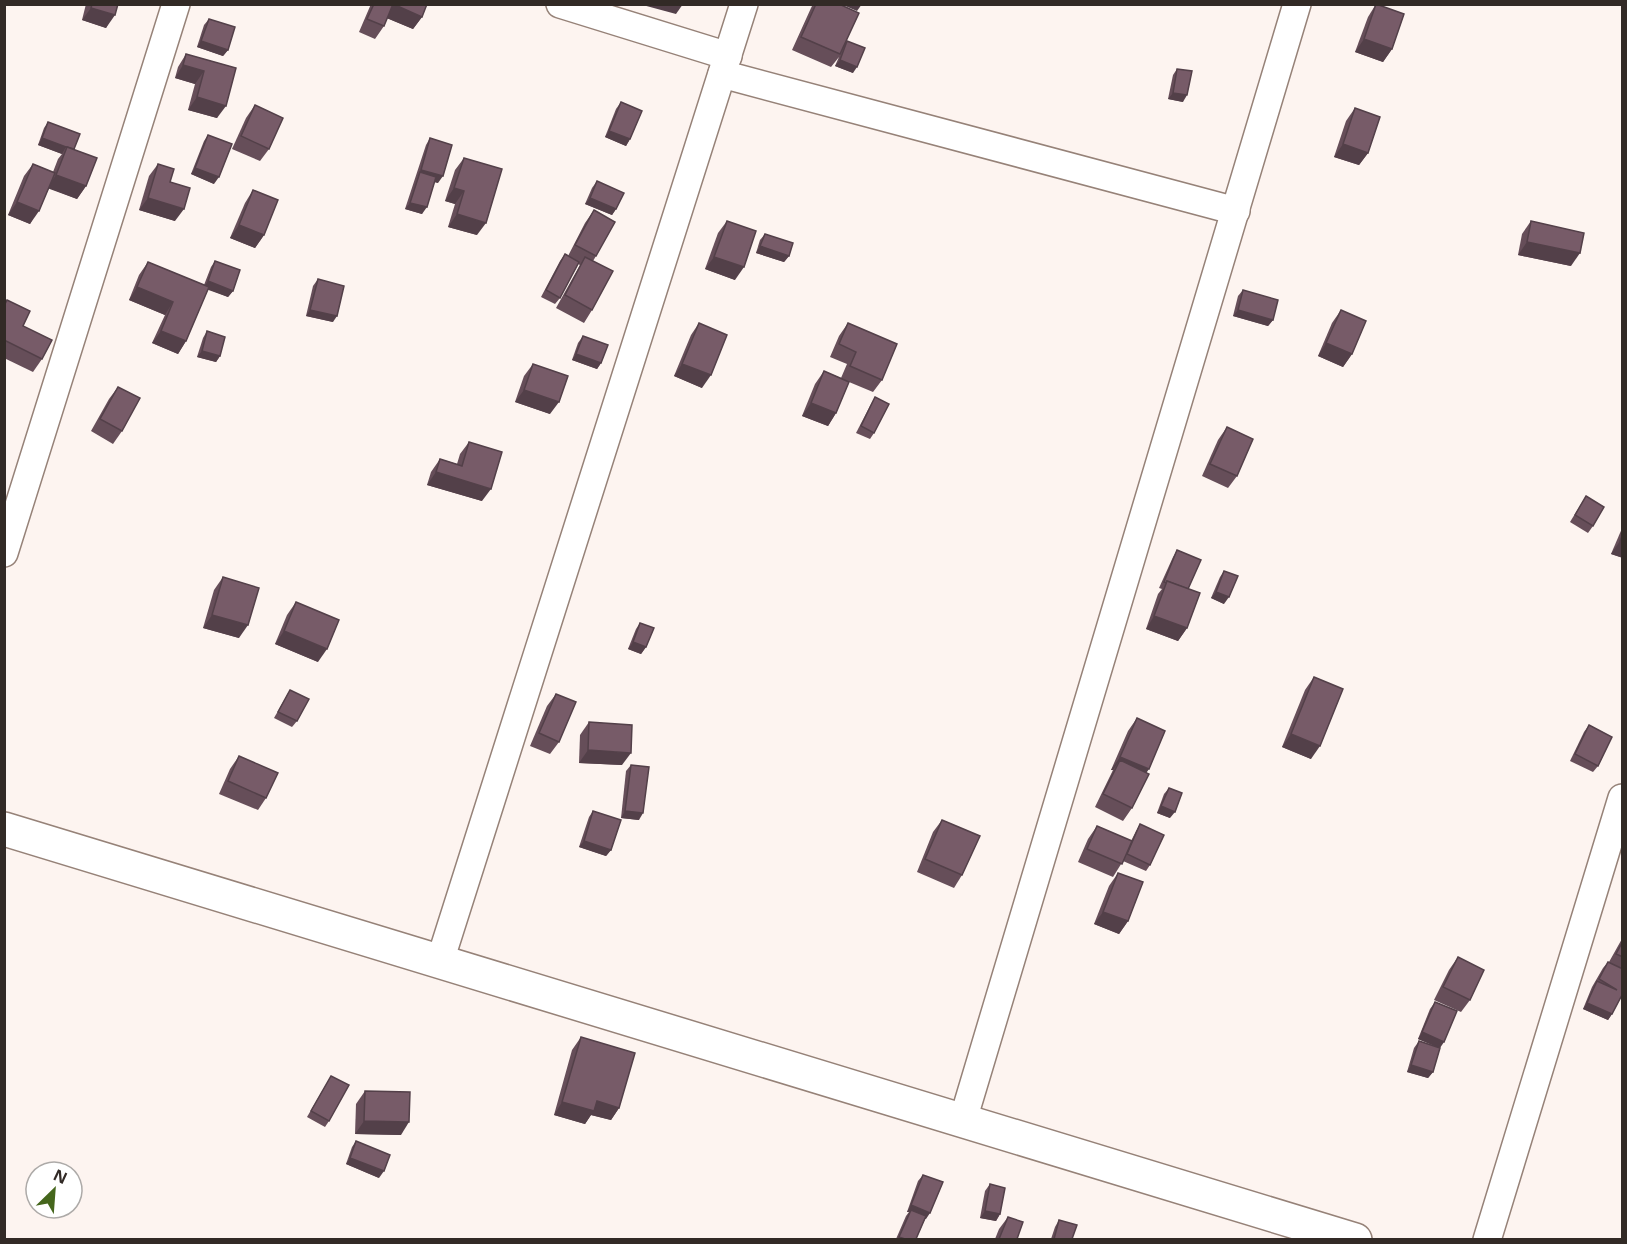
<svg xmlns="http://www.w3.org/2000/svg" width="1627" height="1244" viewBox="0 0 1627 1244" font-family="'Noto Sans',sans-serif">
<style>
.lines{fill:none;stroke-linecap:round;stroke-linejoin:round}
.street-casing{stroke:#968278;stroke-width:30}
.secondary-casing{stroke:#968278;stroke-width:36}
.street{stroke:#fff;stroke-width:27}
.secondary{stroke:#fff;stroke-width:33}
.wall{fill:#664e59}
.shaded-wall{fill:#534049}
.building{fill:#775b68;stroke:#534049;stroke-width:1.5}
</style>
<rect width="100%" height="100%" fill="#fdf4f0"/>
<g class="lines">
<defs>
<g id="street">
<path d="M560,4L728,56"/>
<path d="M722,74L1236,211"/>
<path d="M4,553L176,4"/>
<path d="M440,961L744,4"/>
<path d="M963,1120L1297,4"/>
<path d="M1487,1240L1622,798"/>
</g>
<path id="secondary" d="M4,829L1355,1240"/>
</defs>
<use href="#street" class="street-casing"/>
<use href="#secondary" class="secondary-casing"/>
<use href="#street" class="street"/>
<use href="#secondary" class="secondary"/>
</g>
<g class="wall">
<path d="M86,4H118L106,28L82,20Z"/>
<path d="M371,4H427L422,17L413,29L387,18L384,26L375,39L359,32Z"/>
<path d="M813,4H839L846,43L853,73L835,66L839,57L831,67L792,50L811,8Z"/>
<path d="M1376,4L1392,49L1383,62L1355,52L1368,17Z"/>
<path d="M209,19L228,50L223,56L197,47L204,25Z"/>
<path d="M186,54L236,68L217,118L188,110L195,84L175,78L178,67Z"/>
<path d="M1177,69L1183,102L1168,99L1173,75Z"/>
<path d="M621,102L630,139L626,146L605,137L616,109Z"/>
<path d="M255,105L269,149L260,161L232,149L246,118Z"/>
<path d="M1355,108L1368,153L1359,165L1334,157L1346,121Z"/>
<path d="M48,122L74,149L86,186L77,199L49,188L30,224L8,215L24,176L33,164L53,172L58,159L62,154L38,145L44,128Z"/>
<path d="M208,135L214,184L191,174L204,141Z"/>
<path d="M430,138L438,183L434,182L422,214L405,209L426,145Z"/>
<path d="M464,158L477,235L448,227L455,204L445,201L455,170Z"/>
<path d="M158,164L170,182L175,221L139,210L149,176Z"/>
<path d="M597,181L616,209L612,215L585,204L592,188Z"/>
<path d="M253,190L264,235L255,248L230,238L245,203Z"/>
<path d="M594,210L596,256L593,261L592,310L584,323L556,308L580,265L578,264L560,298L555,304L541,297L560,261L565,254L568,256L585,223Z"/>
<path d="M727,221L735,280L705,269L718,233Z"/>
<path d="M1531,221L1571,266L1518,255L1522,234Z"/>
<path d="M765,234L789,256L784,262L756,253L760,240Z"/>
<path d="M215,261L233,291L228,297L208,289L186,341L178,354L152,343L165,315L129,300L139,275L148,262L204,285L211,267Z"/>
<path d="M318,279L333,322L306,316L313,286Z"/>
<path d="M1243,290L1273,320L1268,326L1233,316L1238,296Z"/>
<path d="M7,300L42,359L33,372L4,358V304Z"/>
<path d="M1341,310L1352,354L1343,367L1318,356L1332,323Z"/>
<path d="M699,323L702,388L674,376L691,335Z"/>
<path d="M848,323L882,380L873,392L849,382L836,413L828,426L802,416L815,384L824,371L841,378L847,364L830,357L839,336Z"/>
<path d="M207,331L220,356L216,362L197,357L203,338Z"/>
<path d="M583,336L601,363L597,369L572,360L578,343Z"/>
<path d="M533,364L550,414L515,402L524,376Z"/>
<path d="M118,387L122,431L113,444L91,431L109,399Z"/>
<path d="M875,397L874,433L870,439L856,433L871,404Z"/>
<path d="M1227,427L1237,476L1228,488L1202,476L1218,440Z"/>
<path d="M469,442L482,501L427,485L431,472L440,459L457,464L460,454Z"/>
<path d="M1586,496L1593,526L1588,533L1570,522Z"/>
<path d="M1623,526V558L1611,554Z"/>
<path d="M1177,550L1188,589L1187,628L1178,641L1146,629L1158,594L1162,589L1159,588L1173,557Z"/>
<path d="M1224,571V604L1211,598L1220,577Z"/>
<path d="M223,577L239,638L203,628L214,590Z"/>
<path d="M296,602L318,662L275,644L287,615Z"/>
<path d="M640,623L646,647L641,654L628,649L636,629Z"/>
<path d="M1314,677L1311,759L1282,747L1305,690Z"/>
<path d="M290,690L297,721L292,727L274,718Z"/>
<path d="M556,694L559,742L550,754L530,746L547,706Z"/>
<path d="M1137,718L1146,772L1132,808L1123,821L1095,807L1113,770H1111L1128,731Z"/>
<path d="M589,722L622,765L579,763L580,735Z"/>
<path d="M1589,725L1598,766L1593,772L1570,761L1584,732Z"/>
<path d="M239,756L266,798L258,810L219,794L230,769Z"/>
<path d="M631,765L639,820L621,818L626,771Z"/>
<path d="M1169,788L1170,818L1157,813L1164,794Z"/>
<path d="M593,811L611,850L606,856L579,847L589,817Z"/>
<path d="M942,820L962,875L954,888L917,872L933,832Z"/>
<path d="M1140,824L1150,865L1146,871L1123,861L1113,877L1078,862L1088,839L1097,826L1131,841L1136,831Z"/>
<path d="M1118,873L1128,921L1119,934L1094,924L1109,886Z"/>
<path d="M1623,937V993L1612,1014L1608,1020L1583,1009L1592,987L1603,968L1608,962H1609Z"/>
<path d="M1458,957L1470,1000L1461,1012L1434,1000L1449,970Z"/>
<path d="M1435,1002L1440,1048L1433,1072L1428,1078L1407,1072L1414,1048L1419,1041L1439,1048L1418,1039L1430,1009Z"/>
<path d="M581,1037L619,1108L611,1120L591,1115L585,1124L554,1115L572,1050Z"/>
<path d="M331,1076L329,1121L325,1127L307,1117Z"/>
<path d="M365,1091L401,1135L355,1134L356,1104Z"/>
<path d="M356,1141L379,1178L346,1164L352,1147Z"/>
<path d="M923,1175L926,1219H925L916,1239H896L906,1216L909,1212H907L918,1181Z"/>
<path d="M990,1184L1000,1214L996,1221L980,1218L985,1191Z"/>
<path d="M1008,1217L1017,1239H995L999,1229Z"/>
<path d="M1059,1220L1072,1239H1051L1055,1227Z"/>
</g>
<g class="shaded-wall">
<path d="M393,4L422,17L413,29L384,17Z"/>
<path d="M639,4H683L676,14Z"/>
<path d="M844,4H862L857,11L843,5Z"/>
<path d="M91,8L115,15L106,28L82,20Z"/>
<path d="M1364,39L1392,49L1383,62L1355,52Z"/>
<path d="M201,41L228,50L223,56L197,47Z"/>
<path d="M840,60L857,67L853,73L835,66Z"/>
<path d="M183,65L204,71L195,84L175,78Z"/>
<path d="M1173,93L1187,95L1183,102L1168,99Z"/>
<path d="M197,97L226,106L217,118L188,110Z"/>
<path d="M609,131L630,139L626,146L605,137Z"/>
<path d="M42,138L66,147L62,154L38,145Z"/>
<path d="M1343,144L1368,153L1359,165L1334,157Z"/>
<path d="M195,168L219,177L214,184L191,174Z"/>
<path d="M421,170L443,176L438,183L418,176L420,172L417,176Z"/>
<path d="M56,175L86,186L77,199L47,188Z"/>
<path d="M454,188L464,191L455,204L445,201Z"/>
<path d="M148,198L184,209L175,221L139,210Z"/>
<path d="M590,198L616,209L612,215L585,204Z"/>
<path d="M17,202L39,211L30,224L8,215Z"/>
<path d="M410,203L427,207L422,214L405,209Z"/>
<path d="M457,214L486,223L477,235L448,227Z"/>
<path d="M239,225L264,235L255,248L230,238Z"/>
<path d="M1527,242L1580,253L1571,266L1518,255Z"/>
<path d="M760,246L789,256L784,262L756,253Z"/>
<path d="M714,257L744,267L735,280L705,269Z"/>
<path d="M208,281L233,291L228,297L203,288Z"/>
<path d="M137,287L173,302L165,315L129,300Z"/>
<path d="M310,310L337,316L333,322L306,316Z"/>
<path d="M1238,310L1273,320L1268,326L1233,316Z"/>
<path d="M161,331L186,341L178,354L152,343Z"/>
<path d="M1326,343L1352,354L1343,367L1318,356Z"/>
<path d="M202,351L220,356L216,362L197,357Z"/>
<path d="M576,354L601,363L597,369L572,360Z"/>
<path d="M682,364L711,375L702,388L674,376Z"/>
<path d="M524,390L559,402L550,414L515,402Z"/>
<path d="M811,403L836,413L828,426L802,416Z"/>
<path d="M436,472L491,489L482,501L427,485Z"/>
<path d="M1620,541L1623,542V558L1611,554Z"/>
<path d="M1216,592L1229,597L1224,604L1211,598Z"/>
<path d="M212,615L248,625L239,638L203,628Z"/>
<path d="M1154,616L1187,628L1178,641L1146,629Z"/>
<path d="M284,631L327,649L318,662L275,644Z"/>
<path d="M633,642L646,647L641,654L628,649Z"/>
<path d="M1291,734L1320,746L1311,759L1282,747Z"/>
<path d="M588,750L631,753L622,765L579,763Z"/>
<path d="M1120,757L1149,769L1140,782L1120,760L1113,770H1111Z"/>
<path d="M1161,806L1175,812L1170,818L1157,813Z"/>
<path d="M625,811L643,813L639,820L621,818Z"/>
<path d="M584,841L611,850L606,856L579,847Z"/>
<path d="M1103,912L1128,921L1119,934L1094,924Z"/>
<path d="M1587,1003L1612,1014L1608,1020L1583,1009Z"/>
<path d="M1422,1032L1444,1042L1440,1048L1418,1039Z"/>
<path d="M1411,1065L1433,1072L1428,1078L1407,1072Z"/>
<path d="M597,1101L619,1108L611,1120L591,1115L585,1124L554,1115L562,1102Z"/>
<path d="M364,1121L409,1122L401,1135L355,1134Z"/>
<path d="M350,1158L384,1171L379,1178L346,1164Z"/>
<path d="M911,1205L930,1213L926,1219L910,1213L911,1210L909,1212H907Z"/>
<path d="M985,1211L1000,1214L996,1221L980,1218Z"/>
</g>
<g class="building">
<path d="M92,4H118L115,15L91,8Z"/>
<path d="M374,4H393L384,26L367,19Z"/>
<path d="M393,4H427L422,17Z"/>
<path d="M816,4H839L859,13L840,54L801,37Z"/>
<path d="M1376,4L1404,14L1392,49L1364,39Z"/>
<path d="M209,19L235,27L228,50L201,41Z"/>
<path d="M847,41L865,48L857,67L840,60Z"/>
<path d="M186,54L236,68L226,106L197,97L204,71L183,65Z"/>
<path d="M1177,69L1192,71L1187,95L1173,93Z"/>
<path d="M621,102L642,111L630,139L609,131Z"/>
<path d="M255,105L283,118L269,149L241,136Z"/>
<path d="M1355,108L1380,117L1368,153L1343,144Z"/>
<path d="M48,122L80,134L74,149L67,147H66L42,138Z"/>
<path d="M208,135L232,144L219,177L195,168Z"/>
<path d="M430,138L452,145L443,176L421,170Z"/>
<path d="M67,147L97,158L86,186L56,175Z"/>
<path d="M464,158L502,169L486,223L457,214L464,191L454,188Z"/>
<path d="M33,164L55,173L39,211L17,202Z"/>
<path d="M158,164L174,169L170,182L190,188L184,209L148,198Z"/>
<path d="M420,172L436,177L427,207L410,203Z"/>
<path d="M597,181L624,193L616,209L590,198Z"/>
<path d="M253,190L278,200L264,235L239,225Z"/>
<path d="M594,210L615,222L596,256L575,245Z"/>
<path d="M727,221L756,231L744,267L714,257Z"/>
<path d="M1531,221L1584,233L1580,253L1527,242Z"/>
<path d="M765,234L793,243L789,256L760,246Z"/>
<path d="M565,254L579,262L560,298L546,290Z"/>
<path d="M585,257L613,271L592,310L565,295Z"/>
<path d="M215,261L240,270L233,291L208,281Z"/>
<path d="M148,262L209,287L186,341L161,331L173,302L137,287Z"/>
<path d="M318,279L344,286L337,316L310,310Z"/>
<path d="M1243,290L1278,300L1273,320L1238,310Z"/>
<path d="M7,300L30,311L23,326L52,340L42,359L4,340V306Z"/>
<path d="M1341,310L1366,321L1352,354L1326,343Z"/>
<path d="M699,323L727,335L711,375L682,364Z"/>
<path d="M848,323L897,344L882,380L850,366L856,352L839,344Z"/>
<path d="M207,331L225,337L220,356L202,351Z"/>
<path d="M583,336L608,345L601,363L576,354Z"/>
<path d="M533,364L568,376L559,402L524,390Z"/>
<path d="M824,371L849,382L836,413L811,403Z"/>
<path d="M118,387L140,398L122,431L100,419Z"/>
<path d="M875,397L889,404L874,433L861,426Z"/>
<path d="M1227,427L1253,439L1237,476L1210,464Z"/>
<path d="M469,442L502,452L491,489L436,472L440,459L462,466Z"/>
<path d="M1586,496L1604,507L1593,526L1575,515Z"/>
<path d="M1623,534V542L1620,541Z"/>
<path d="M1177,550L1201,560L1188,589L1167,581V583L1164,582Z"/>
<path d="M1224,571L1238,576L1229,597L1216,592Z"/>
<path d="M223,577L259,588L248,625L212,615Z"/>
<path d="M1167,581L1200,593L1187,628L1154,616Z"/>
<path d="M296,602L339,620L327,649L284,631Z"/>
<path d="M640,623L654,628L646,647L633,642Z"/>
<path d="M1314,677L1343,689L1320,746L1291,734Z"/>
<path d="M290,690L309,699L297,721L278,712Z"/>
<path d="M556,694L576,702L559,742L539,733Z"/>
<path d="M1137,718L1165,731L1149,769L1120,757Z"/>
<path d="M589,722L632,725L631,753L588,750Z"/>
<path d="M1589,725L1612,737L1598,766L1575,754Z"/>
<path d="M239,756L278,773L266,798L228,781Z"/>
<path d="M1120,760L1149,774L1132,808L1103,794Z"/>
<path d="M631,765L649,767L643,813L625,811Z"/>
<path d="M1169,788L1182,793L1175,812L1161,806Z"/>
<path d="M593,811L621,820L611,850L584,841Z"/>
<path d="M942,820L980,836L962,875L925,859Z"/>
<path d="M1140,824L1164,835L1150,865L1127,854Z"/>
<path d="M1097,826L1132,841L1122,864L1087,849Z"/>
<path d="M1118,873L1143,882L1128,921L1103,912Z"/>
<path d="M1623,941V957L1616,954Z"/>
<path d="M1458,957L1484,970L1470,1000L1443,987Z"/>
<path d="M1608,962L1623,969V993L1612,1014L1587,1003L1597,981L1617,990L1599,979Z"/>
<path d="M1435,1002L1457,1011L1444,1042L1422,1032Z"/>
<path d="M581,1037L635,1053L619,1108L597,1101L594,1111L562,1102Z"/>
<path d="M1419,1041L1440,1048L1433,1072L1411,1065Z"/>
<path d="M331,1076L349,1085L329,1121L311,1111Z"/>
<path d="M365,1091L410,1092L409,1122L364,1121Z"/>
<path d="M356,1141L390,1155L384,1171L350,1158Z"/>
<path d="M923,1175L943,1182L930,1213L911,1205Z"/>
<path d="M990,1184L1005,1188L1000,1214L985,1211Z"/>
<path d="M911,1210L926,1216L916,1239H905L899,1237Z"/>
<path d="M1008,1217L1023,1222L1017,1239H999Z"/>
<path d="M1059,1220L1077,1225L1072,1239H1054Z"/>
</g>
<rect width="1627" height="1244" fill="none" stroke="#322a26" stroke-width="12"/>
<g transform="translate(54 1190) rotate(25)"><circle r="28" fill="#ffffff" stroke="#adaaa8" stroke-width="1.5"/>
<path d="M0-4.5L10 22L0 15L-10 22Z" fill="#45661c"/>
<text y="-9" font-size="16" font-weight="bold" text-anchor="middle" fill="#322a26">N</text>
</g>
</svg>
